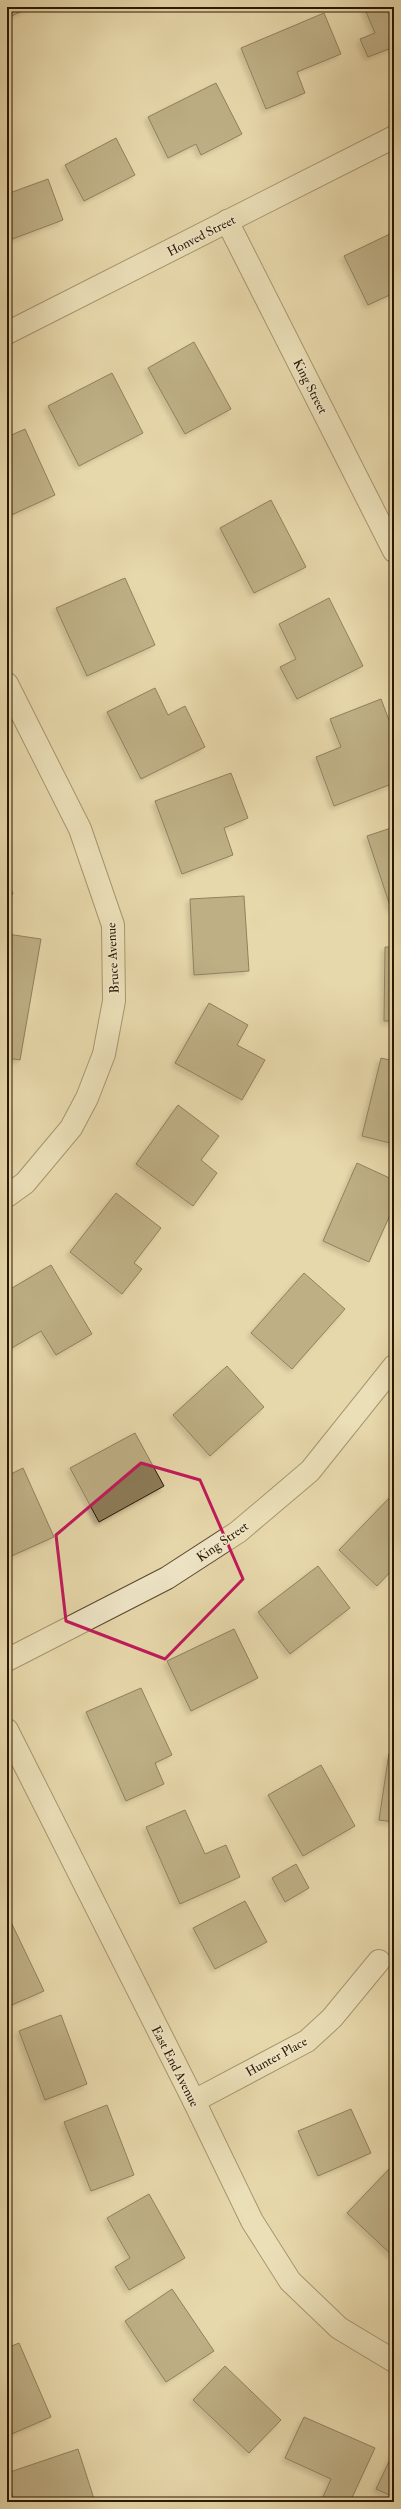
<svg xmlns="http://www.w3.org/2000/svg" width="401" height="2509" viewBox="0 0 401 2509" font-family="'IM FELL Double Pica',serif">
<style>
.building{fill:#8c7b59;stroke:#2a1700;filter:url(#shadow)}
.lines{fill:none;stroke-linecap:round;stroke-linejoin:round}
.minor-casing{stroke:#59472b;stroke-width:24}
.minor{stroke:#efe6c8;stroke-width:22}
.marked{fill:none;stroke:#c2185b;stroke-width:3;stroke-linejoin:round}
.labels{text-anchor:middle;stroke-width:3;stroke-linejoin:round;paint-order:stroke}
.street-label{font-size:13px;fill:#2a1700;stroke:#efe6c8}
</style>
<defs>
<filter id="shadow"><feDropShadow dx="-3.5" dy="3.5" stdDeviation="2" flood-color="#0004"/></filter>
</defs>
<rect width="100%" height="100%" fill="#e7d8ab"/>
<filter id="stains"><feTurbulence type="fractalNoise" baseFrequency=".005" numOctaves="4"/><feColorMatrix values="0 0 0 0 .2 0 0 0 0 .09 0 0 0 0 .02 0 0 0 .5 -.17"/></filter>
<radialGradient id="worn" r=".72"><stop offset=".6" stop-color="#630" stop-opacity="0"/><stop offset="1" stop-color="#630" stop-opacity=".3"/></radialGradient>
<g class="building">
<path d="M7,7H31L7,18Z"/>
<path d="M364,7H394V47L368,57L360,39L375,33Z"/>
<path d="M324,13L341,54L297,72L305,93L266,109L241,48Z"/>
<path d="M216,83L242,134L201,155L196,144L168,158L148,117Z"/>
<path d="M116,138L135,175L84,201L65,165Z"/>
<path d="M48,179L63,220L7,241V194Z"/>
<path d="M394,232V293L368,305L344,256Z"/>
<path d="M194,342L231,409L185,434L148,368Z"/>
<path d="M112,373L143,433L79,466L48,406Z"/>
<path d="M25,429L55,495L7,517V437Z"/>
<path d="M271,500L306,567L254,593L220,528Z"/>
<path d="M125,578L155,645L87,676L56,608Z"/>
<path d="M329,598L363,666L297,699L280,667L296,659L279,624Z"/>
<path d="M155,688L168,715L185,706L205,747L141,779L107,712Z"/>
<path d="M381,699L394,733V783L334,806L316,757L341,747L330,719Z"/>
<path d="M231,773L248,818L224,828L233,855L182,874L155,801Z"/>
<path d="M394,827V908L391,909L367,836Z"/>
<path d="M7,881L13,894L7,897Z"/>
<path d="M244,896L249,971L194,975L190,899Z"/>
<path d="M7,934L41,939L20,1060L7,1058Z"/>
<path d="M385,947H394V1021H384Z"/>
<path d="M209,1003L248,1025L237,1045L265,1060L242,1100L175,1063Z"/>
<path d="M381,1058L394,1061V1144L362,1136Z"/>
<path d="M178,1105L219,1136L201,1160L217,1173L193,1206L136,1164Z"/>
<path d="M357,1163L394,1180V1206L369,1262L323,1241Z"/>
<path d="M116,1193L161,1228L134,1263L142,1269L122,1294L70,1252Z"/>
<path d="M51,1265L92,1334L56,1355L41,1331L10,1349L7,1344V1291Z"/>
<path d="M304,1273L345,1309L292,1369L251,1333Z"/>
<path d="M227,1366L264,1407L210,1456L173,1415Z"/>
<path d="M135,1433L164,1486L99,1522L70,1468Z"/>
<path d="M23,1468L54,1537L7,1558V1476Z"/>
<path d="M394,1493V1568L377,1586L339,1550Z"/>
<path d="M318,1566L350,1608L290,1654L258,1612Z"/>
<path d="M234,1629L258,1678L191,1711L167,1661Z"/>
<path d="M141,1688L172,1755L155,1763L164,1784L126,1801L86,1712Z"/>
<path d="M389,1753L394,1754V1822L379,1820Z"/>
<path d="M321,1765L355,1826L303,1856L268,1795Z"/>
<path d="M185,1810L205,1854L226,1845L240,1877L180,1904L146,1827Z"/>
<path d="M296,1864L309,1888L285,1902L272,1878Z"/>
<path d="M245,1901L267,1942L215,1969L193,1928Z"/>
<path d="M10,1920L44,1991L7,2007V1921Z"/>
<path d="M61,2015L87,2084L45,2100L19,2031Z"/>
<path d="M107,2105L134,2175L91,2191L64,2122Z"/>
<path d="M351,2109L371,2153L318,2176L298,2131Z"/>
<path d="M392,2166L394,2168V2257L347,2213Z"/>
<path d="M149,2194L185,2258L129,2290L115,2267L130,2258L107,2218Z"/>
<path d="M172,2289L214,2351L166,2382L125,2321Z"/>
<path d="M19,2343L51,2417L7,2436V2348Z"/>
<path d="M225,2366L281,2420L249,2453L193,2400Z"/>
<path d="M304,2417L375,2448L350,2502H336L323,2497L331,2479L285,2458Z"/>
<path d="M78,2449L95,2502H14L7,2473Z"/>
<path d="M394,2451V2497L376,2489Z"/>
</g>
<g class="lines">
<defs>
<g id="minor">
<path d="M227,221L394,551"/>
<path d="M7,333L394,137"/>
<path d="M7,684L80,829L113,925L114,1001L104,1054L87,1098L71,1128L25,1183L7,1196"/>
<path d="M7,1660L167,1578L238,1532L310,1471L394,1366"/>
<path d="M7,1730L194,2101L252,2221L290,2281L339,2328L394,2361"/>
<path d="M194,2101L307,2041L332,2018L379,1961"/>
</g>
</defs>
<use href="#minor" class="minor-casing"/>
<use href="#minor" class="minor"/>
</g>
<path d="M0 0H401V2509H0ZM141,1463L200,1480L243,1579L165,1659L66,1621L56,1535Z" fill="#e7d8ab" fill-opacity=".55" fill-rule="evenodd"/>
<path class="marked" d="M141,1463L200,1480L243,1579L165,1659L66,1621L56,1535Z"/>
<g class="labels">
<g class="street-label">
<text transform="translate(201 235) rotate(-27)" y="5">Honved Street</text>
<text transform="translate(311 386) rotate(63)" y="5">King Street</text>
<text transform="translate(112 958) rotate(-93)" y="5">Bruce Avenue</text>
<text transform="translate(222 1541) rotate(-35)" y="5">King Street</text>
<text transform="translate(276 2056) rotate(-29)" y="5">Hunter Place</text>
<text transform="translate(176 2066) rotate(63)" y="5">East End Avenue</text>
</g>
</g>
<rect width="401" height="2509" fill="none" stroke="#e7d8ab" stroke-width="24"/>
<rect x="8" y="8" width="385" height="2493" fill="none" stroke="#2a1700" stroke-width="2"/>
<rect x="12" y="12" width="377" height="2485" fill="none" stroke="#2a1700"/>
<rect width="100%" height="100%" filter="url(#stains)"/>
<rect width="100%" height="100%" fill="url(#worn)"/>
</svg>
